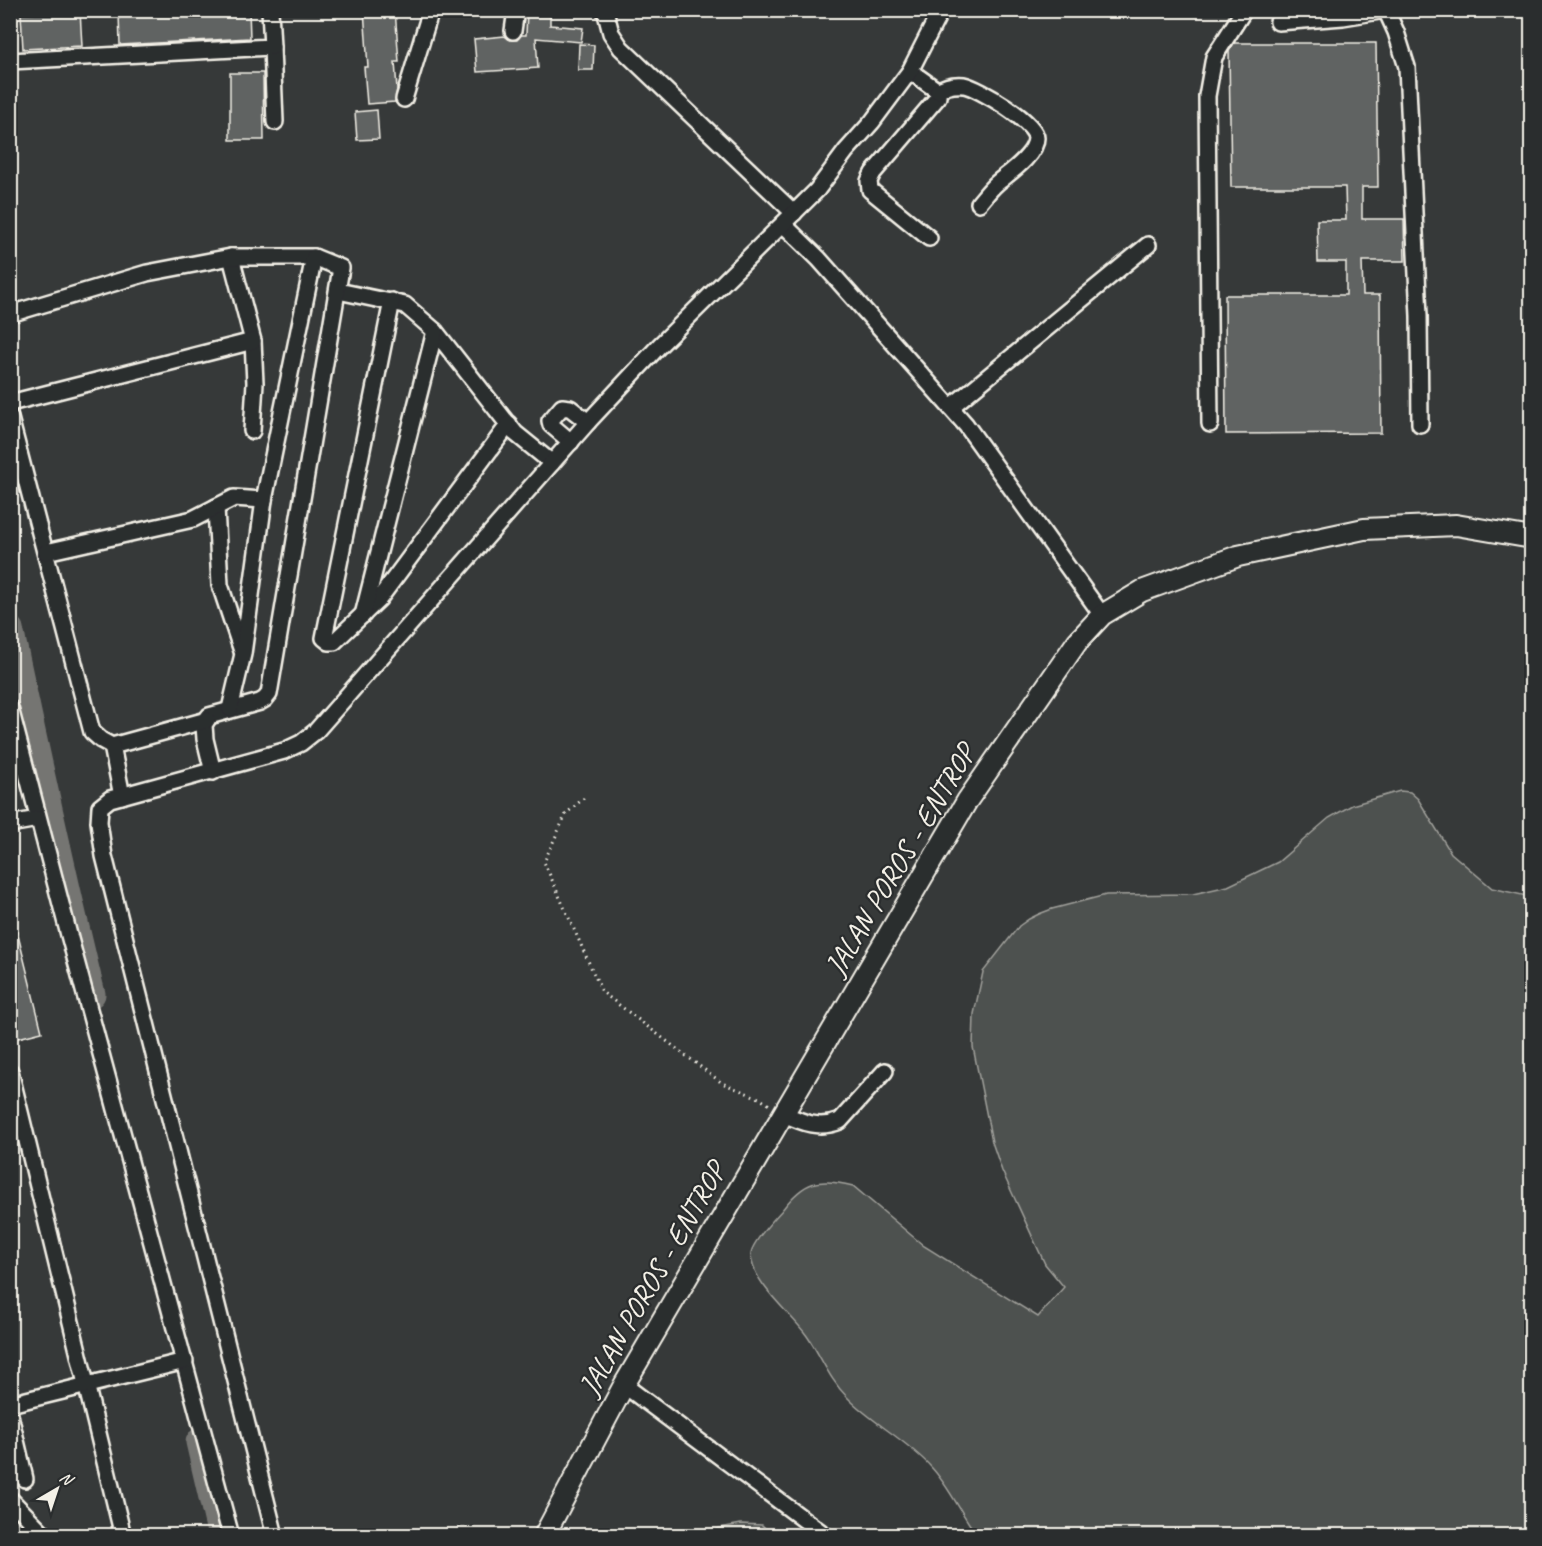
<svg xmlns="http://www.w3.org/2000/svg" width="1542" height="1546" viewBox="0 0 1542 1546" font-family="Caveat,sans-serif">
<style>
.green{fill:#4e514f;stroke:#a1a19c;stroke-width:1.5}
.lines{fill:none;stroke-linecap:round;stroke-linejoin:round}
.river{stroke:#757572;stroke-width:27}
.building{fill:#616362;stroke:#f4f1e8;stroke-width:1.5}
.minor-casing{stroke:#f4f1e8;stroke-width:20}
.major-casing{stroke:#f4f1e8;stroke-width:24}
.path{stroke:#f4f1e8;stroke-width:3;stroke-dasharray:1.5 4.5;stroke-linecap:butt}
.minor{stroke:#2a2d2e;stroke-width:15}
.major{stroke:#2a2d2e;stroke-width:20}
.labels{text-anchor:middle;stroke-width:4.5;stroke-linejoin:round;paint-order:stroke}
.street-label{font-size:30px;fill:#f4f1e8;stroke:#2a2d2e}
</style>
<rect width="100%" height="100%" fill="#363939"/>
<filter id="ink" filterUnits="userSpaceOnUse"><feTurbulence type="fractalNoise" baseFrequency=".0167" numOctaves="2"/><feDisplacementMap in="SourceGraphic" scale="12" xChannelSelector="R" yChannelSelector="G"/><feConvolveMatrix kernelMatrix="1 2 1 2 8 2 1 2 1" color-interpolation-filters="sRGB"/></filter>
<g filter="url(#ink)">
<g class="green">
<path d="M1400,791L1410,792L1418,799L1451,853L1492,888L1531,897V1535H977C961,1514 949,1486 931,1467C907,1440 872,1423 847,1397C829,1379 821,1356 807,1336C792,1314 751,1283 751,1254C751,1243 774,1219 782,1210C804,1181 818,1177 853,1186L924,1246L1038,1317L1064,1287L1045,1264L1002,1171L992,1142L973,1047L974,1014L983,972L1019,926L1029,919L1039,914L1052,909L1106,895L1193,894L1228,886L1278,862L1329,818L1352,805Z"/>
<path d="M741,1524L762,1525L772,1535H700L720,1528Z"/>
</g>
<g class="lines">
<g class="river">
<path d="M10,629C36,751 62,873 92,994"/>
<path d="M199,1442L221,1536"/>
</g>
</g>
<g class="building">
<path d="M181,10H249L250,38L120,45L119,13Z"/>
<path d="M364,10H395L399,62H395L397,89L395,102L367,104L364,67H368Z"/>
<path d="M527,10H550V25L583,28L581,42L536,38L538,68L477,72L474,39L505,36L511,40H517L521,35H526Z"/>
<path d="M80,11L82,46L23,49L21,14Z"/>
<path d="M1234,43H1376L1378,187H1362V219H1404L1405,261H1362L1363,295H1380L1381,433L1226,434L1225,295H1346V262H1318L1317,220H1346L1345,187H1231L1229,51Z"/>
<path d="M579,44L594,45L593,70H578Z"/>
<path d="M230,73H263L264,140H230Z"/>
<path d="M377,110L379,139L357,140L355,112Z"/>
<path d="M10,923H15L42,1032L18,1038L10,1008Z"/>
</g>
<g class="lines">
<defs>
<g id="minor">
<path d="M605,10L611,33L621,48L794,213"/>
<path d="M1386,10L1396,32L1407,67L1419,316L1420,424"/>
<path d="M1278,22L1343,17L1386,10"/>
<path d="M513,31L516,10"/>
<path d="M272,47L275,122"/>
<path d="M10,61L272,47L270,10"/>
<path d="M910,71L938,91V97L873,173L869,181L870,190L929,238"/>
<path d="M938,91C945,86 954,84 964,85C979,88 1036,122 1036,138C1036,155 1009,173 997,183C991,188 985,196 979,203"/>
<path d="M404,99L431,10"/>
<path d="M783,224L819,259L966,425L1102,615"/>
<path d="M231,257L253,341L255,383L252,431"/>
<path d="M338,291L405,305L435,331L515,433L552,463"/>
<path d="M392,301L324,638L329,642H334L379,599L509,424"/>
<path d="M10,314L147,273L231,257H314L341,268L269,694L265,699L260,702L209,716L204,725L205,739L213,772"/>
<path d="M10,403L253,341"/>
<path d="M951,407L1148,245"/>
<path d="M10,418L92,732L101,740L112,746L207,720"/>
<path d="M1210,424L1207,96L1214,57L1244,10"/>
<path d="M571,442L551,425L550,421L562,407L570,408L588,422"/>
<path d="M216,507L220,585L242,651"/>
<path d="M46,552L193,519L234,498L264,500"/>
<path d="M363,615L435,331"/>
<path d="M10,708L69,935L231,1536"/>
<path d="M230,709L243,654L264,500L314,257"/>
<path d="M112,746L122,796"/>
<path d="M10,824L38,819"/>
<path d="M10,1071L123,1536"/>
<path d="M782,1113C802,1122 818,1130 840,1121L885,1071"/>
<path d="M624,1385L826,1536"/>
<path d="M10,1404L185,1361"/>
<path d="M10,1415L25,1479"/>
<path d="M10,1499L46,1536"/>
<path d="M275,1536L104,856L99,822L100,807L110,799L284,751L301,743L316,731L588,422L660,345L817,190L846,151L872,122L910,71L941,10"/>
</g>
<path id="major" d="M544,1536L624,1385L967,801L1077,642L1102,615L1142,591L1238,556L1364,529L1456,525L1532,538"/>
</defs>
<use href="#minor" class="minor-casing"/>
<use href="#major" class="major-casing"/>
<path class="path" d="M584,798L566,814L544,862L602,992L722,1083L759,1098L771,1106"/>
<use href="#minor" class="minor"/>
<use href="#major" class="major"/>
</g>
</g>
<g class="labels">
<g class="street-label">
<text transform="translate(900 860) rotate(-59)" y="10">JALAN POROS - ENTROP</text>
<text transform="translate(652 1279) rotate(-60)" y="10">JALAN POROS - ENTROP</text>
</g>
</g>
<rect width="1542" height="1546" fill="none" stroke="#2a2d2e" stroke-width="36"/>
<rect x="18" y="18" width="1506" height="1510" fill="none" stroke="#f4f1e8" stroke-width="2" filter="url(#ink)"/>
<g transform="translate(57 1489) rotate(39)" stroke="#2a2d2e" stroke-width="4.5" paint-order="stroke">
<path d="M0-4.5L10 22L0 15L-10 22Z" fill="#f4f1e8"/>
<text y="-9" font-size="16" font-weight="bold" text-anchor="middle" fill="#f4f1e8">N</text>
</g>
</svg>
